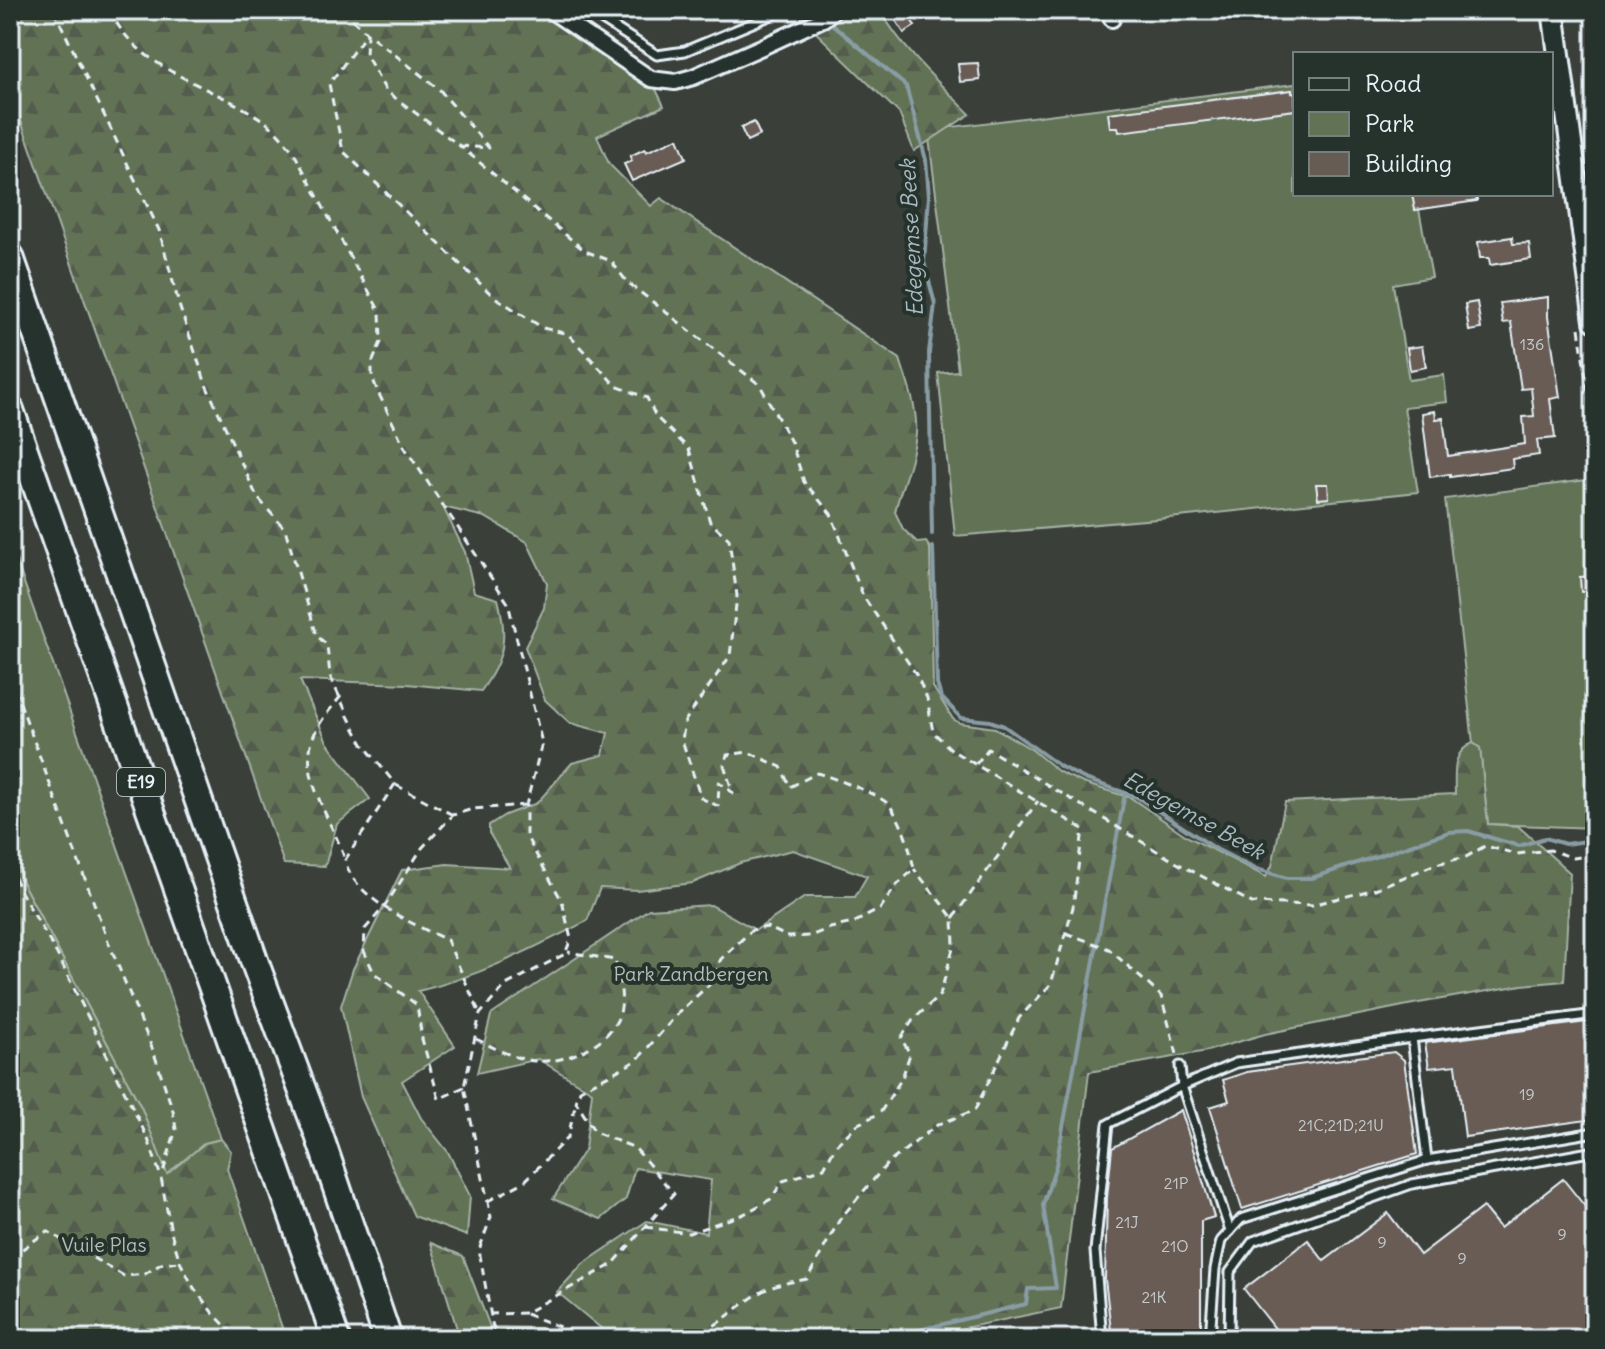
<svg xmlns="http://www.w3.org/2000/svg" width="1605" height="1349" viewBox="0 0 1605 1349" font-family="Delius,sans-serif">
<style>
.green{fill:#627254;stroke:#a5b2a6;stroke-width:2}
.forest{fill:url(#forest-firs);stroke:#a5b2a6;stroke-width:2}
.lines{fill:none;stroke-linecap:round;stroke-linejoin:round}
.stream{stroke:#899da5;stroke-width:4}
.building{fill:#675c54;stroke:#e8f1f8;stroke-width:2}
.lane-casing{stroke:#e8f1f8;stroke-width:13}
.street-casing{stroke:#e8f1f8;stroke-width:20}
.secondary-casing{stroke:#e8f1f8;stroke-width:26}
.highway-casing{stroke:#e8f1f8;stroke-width:32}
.path{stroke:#e8f1f8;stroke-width:3;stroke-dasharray:8 6;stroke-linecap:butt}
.lane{stroke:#26332d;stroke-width:7}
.street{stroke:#26332d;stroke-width:14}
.secondary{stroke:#26332d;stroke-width:20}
.highway{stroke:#26332d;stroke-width:26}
.labels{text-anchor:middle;stroke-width:8;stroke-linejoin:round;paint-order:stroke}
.number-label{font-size:16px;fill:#c8cccf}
.shield{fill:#26332d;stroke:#aeb8bb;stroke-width:2}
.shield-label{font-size:18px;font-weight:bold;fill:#e8f1f8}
.park-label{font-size:20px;fill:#b2beb6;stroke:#26332d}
.water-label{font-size:22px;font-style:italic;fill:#a8b9c1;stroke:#26332d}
</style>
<defs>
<pattern id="forest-firs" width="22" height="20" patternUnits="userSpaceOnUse" patternTransform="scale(2)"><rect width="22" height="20" fill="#627254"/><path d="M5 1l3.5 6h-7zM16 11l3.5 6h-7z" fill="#535b4e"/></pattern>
</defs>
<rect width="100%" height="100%" fill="#3a3f39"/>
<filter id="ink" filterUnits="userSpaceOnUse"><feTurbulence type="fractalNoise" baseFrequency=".0125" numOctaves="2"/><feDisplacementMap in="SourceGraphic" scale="16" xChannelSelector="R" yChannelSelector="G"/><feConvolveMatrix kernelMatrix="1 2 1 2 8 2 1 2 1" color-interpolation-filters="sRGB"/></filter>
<g filter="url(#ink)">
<g class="green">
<path d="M1295,84V194H1416L1432,277L1393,284L1409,380L1444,375L1447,402L1404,407L1418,492L1169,518L955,536L938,373L958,371L928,130Z"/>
<path d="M1594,479L1595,828L1488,824L1480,748L1473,743L1445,499Z"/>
<path d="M10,543L221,1139L205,1143L167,1175L141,1107L22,882L10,847Z"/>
</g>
<g class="forest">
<path d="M10,10H550L651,79L664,106L597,136L609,164L651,206L661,198L900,359C907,382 918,408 916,433C914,460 901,485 895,512L903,529L918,543L926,542L930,548L933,687L953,719L960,723L995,728L1031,749L1059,772L1083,783L1131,798L1188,837L1266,877L1272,866L1285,802L1455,794C1455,773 1451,752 1473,743L1480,748L1488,824L1518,826L1570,873L1564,981L1522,985L1413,1004L1265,1034L1207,1051L1089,1072L1061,1308L911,1339H599L602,1329L557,1292L583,1264L647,1221L706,1233L711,1180L635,1168L626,1199L601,1219L553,1199L585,1149L592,1092L538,1059L477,1073L491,1015L649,909L711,905L756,930L805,897H855L867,876L793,850L740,863L693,883L637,890L600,888L587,921C532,949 478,977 418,991L455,1046L402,1081L421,1118L448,1152L470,1196L467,1236L414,1216L361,1097L341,1006L353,969L402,870L447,864L510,868L489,833V825L505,815L537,803L572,763L603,755L608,733L570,723L545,700L525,647L544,608L547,583L527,542L485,517L443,507L465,552L474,592L498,599C508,637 505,658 481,691L407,684L300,680L327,742L370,799L337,824L325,866L284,864L10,90Z"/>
<path d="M798,10H880C903,50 937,81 970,114L914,151L899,113L802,19Z"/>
<path d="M10,847L22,882L141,1107L167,1174L205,1143L221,1139L231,1151L227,1169L286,1339H10Z"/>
<path d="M431,1243L463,1256L490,1327L540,1328L553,1339H460Z"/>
</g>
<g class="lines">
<g class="stream">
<path d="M833,25L906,86L926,160L929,196L924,262L935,304L929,352L932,534"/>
<path d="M933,547L937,684L941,697L961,718L990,721L1004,726L1061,767L1085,779L1137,797L1216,849L1253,868L1287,878H1312L1449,832L1468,831L1519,846L1545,838L1565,844L1595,840"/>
<path d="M882,1339L1026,1304L1028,1289L1056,1288L1043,1205L1056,1165L1125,793"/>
</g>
</g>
<g class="building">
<path d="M889,10H905L915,26L904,33Z"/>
<path d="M978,63L980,80L960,82L958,64Z"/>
<path d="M1292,90V93L1295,92V110L1119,132L1118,127H1110L1108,113Z"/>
<path d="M754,122L760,135L747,141L741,128Z"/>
<path d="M678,138L686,158L632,181L624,164L632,161L630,156L645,149L646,152Z"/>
<path d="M1412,194H1476L1477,201L1415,210Z"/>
<path d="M1512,237L1513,244L1529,243L1531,259L1490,265L1489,258H1480L1478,242Z"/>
<path d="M1548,297V317L1560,397L1550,399L1555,438L1537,440L1539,455L1512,459L1513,468L1450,477V474L1430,477L1422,413L1435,411L1436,419L1443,418L1448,456L1525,444L1523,417L1534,416L1531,388L1521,389L1511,322L1503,323L1500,303Z"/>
<path d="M1477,302L1481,329L1469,331L1465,304Z"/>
<path d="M1422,346L1426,367L1410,370L1407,348Z"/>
<path d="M1316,484H1328L1329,498L1318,499Z"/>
<path d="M1593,576L1594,591L1581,592L1580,577Z"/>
<path d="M1595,1021V1119L1465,1137L1456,1065L1429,1068L1425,1043Z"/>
<path d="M1394,1052L1404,1060L1417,1154L1242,1209L1210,1107L1229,1101L1223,1080L1247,1072Z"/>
<path d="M1181,1110L1214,1217L1201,1221V1339H1112L1105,1279L1107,1198L1112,1148Z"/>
<path d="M1563,1179L1595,1219V1339H1267L1277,1331L1244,1289L1308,1240L1324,1261L1388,1213L1420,1255L1483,1207L1500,1228Z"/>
</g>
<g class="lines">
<defs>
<g id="lane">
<path d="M587,10L657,55L685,51L784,10"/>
<path d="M1595,1014L1412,1038L1427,1160L1595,1132"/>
<path d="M1230,1231L1182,1086L1236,1063L1412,1038"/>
<path d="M1102,1339L1095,1251L1108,1124L1182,1086L1180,1066"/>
<path d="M1210,1339L1215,1269L1221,1241L1241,1219L1427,1160"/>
<path d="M1229,1339L1230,1272L1253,1241L1412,1184L1595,1151"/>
</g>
<g id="street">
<path d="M550,10L651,79L675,82L693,77L764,46L823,19L834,10"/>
<path d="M1111,10L1112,19"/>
</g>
<path id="secondary" d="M1553,10L1595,321"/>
<g id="highway">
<path d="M10,257L255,963L319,1135L388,1339"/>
<path d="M10,410L336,1339"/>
</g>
</defs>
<use href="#lane" class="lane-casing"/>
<use href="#street" class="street-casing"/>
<use href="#secondary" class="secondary-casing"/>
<use href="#highway" class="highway-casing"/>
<g class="path">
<path d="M54,10L159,230L180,308L207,387L257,497L285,529L317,636L327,645L330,676L349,718L363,744L395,784L345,860C354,899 413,924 447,940L480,1014"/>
<path d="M110,10C137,72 214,85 264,121C277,130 285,141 294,153L380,312L381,342L372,363V377L378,392L405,448L508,603L542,743L526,805V836L562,901L571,939L565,954L506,985L480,1014L464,1087L491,1217L479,1250L495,1339"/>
<path d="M342,10L367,33L329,84L343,151L493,296L543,328L568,334L616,386L647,398L656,417L689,449L710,522L729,539L737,596L730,656L685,721L682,740L701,798L718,806L719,782L733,793L724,765L727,755L748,752L781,767L790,787L817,773C831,777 879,794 888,804C902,819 910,849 914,869L896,886L880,909L853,923L830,928L810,936L788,937L767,927L752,930L721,959L709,985L682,1009L636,1061L580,1090L576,1102L595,1132L635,1148L674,1194L613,1264L525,1313L490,1314"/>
<path d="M460,146L489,148L439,89L367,33L366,55L386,91L460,146L585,251L611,261L627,282L760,385L792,444L804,482L831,514L863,596L916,674L927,698L933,732L953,751L1083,829L1073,907L1051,984L1019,1018L975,1110L937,1125L886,1165L840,1219L807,1279C791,1282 777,1284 763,1291C736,1306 716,1330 687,1339"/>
<path d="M1579,328L1595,444"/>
<path d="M10,676L108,941L154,1053L173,1111L176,1129L162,1176"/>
<path d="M341,696C333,706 324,716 318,727C292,771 333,819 345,860"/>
<path d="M976,764L988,749L1177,863L1252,903L1312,905L1375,889L1436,864L1466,857L1485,846L1517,854L1550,850L1574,858L1595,854"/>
<path d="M396,785L453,815"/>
<path d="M10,864L18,887L57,954L148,1139L161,1177L171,1232L180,1262L194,1288L212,1312L238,1339"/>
<path d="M953,918L1038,801"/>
<path d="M1066,933L1109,949L1161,996L1178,1058"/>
<path d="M476,1039C495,1048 514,1059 535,1061C564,1064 608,1045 619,1016C625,1001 619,975 615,960L568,952"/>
<path d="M464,1087L439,1099L422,1039L417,1005L374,973L364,951L365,929L385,906L422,848L453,815L473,809L526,805"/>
<path d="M488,1201L524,1182L568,1137L576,1102"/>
<path d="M645,1227L689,1233L744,1214L771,1199L783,1181L824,1168L836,1145L858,1124L880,1113L902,1078L910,1054L901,1038L913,1020L940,995L954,945L953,918L914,869"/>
<path d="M10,1253L16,1254L47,1231L124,1276L145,1274L161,1264L180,1262"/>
<path d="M526,1314L588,1338L598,1339"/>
</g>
<use href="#lane" class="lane"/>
<use href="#street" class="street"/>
<use href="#secondary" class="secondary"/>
<use href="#highway" class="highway"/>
</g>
</g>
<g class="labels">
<g class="number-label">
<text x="1532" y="350">136</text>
<text x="1527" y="1100">19</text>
<text x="1341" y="1131">21C;21D;21U</text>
<text x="1176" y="1189">21P</text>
<text x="1127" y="1228">21J</text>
<text x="1562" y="1240">9</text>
<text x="1382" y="1248">9</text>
<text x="1175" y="1252">21O</text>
<text x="1462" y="1264">9</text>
<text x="1154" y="1303">21K</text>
</g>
<rect class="shield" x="117" y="768" width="48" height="28" rx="6"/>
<g class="shield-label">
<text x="141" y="788">E19</text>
</g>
<g class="park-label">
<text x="691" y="981">Park Zandbergen</text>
<text x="104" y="1252">Vuile Plas</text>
</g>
<g class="water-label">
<text transform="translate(911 238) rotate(-93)" y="8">Edegemse Beek</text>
<text transform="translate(1194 815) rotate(29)" y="8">Edegemse Beek</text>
</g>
</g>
<rect width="1605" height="1349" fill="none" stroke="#26332d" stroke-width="40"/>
<rect x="20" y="20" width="1565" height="1309" fill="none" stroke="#e8f1f8" stroke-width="3" filter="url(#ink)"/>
<rect x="1293" y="52" width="260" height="144" fill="#26332d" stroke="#747f7e" stroke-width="2"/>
<rect x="1309" y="78" width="40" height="12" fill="#26332d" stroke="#747f7e" stroke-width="2"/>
<text x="1365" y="92" font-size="24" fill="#e8f1f8">Road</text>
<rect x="1309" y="112" width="40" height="24" fill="#627254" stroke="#747f7e" stroke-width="2"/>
<text x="1365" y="132" font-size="24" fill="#e8f1f8">Park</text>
<rect x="1309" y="152" width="40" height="24" fill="#675c54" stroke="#747f7e" stroke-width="2"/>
<text x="1365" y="172" font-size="24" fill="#e8f1f8">Building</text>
</svg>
